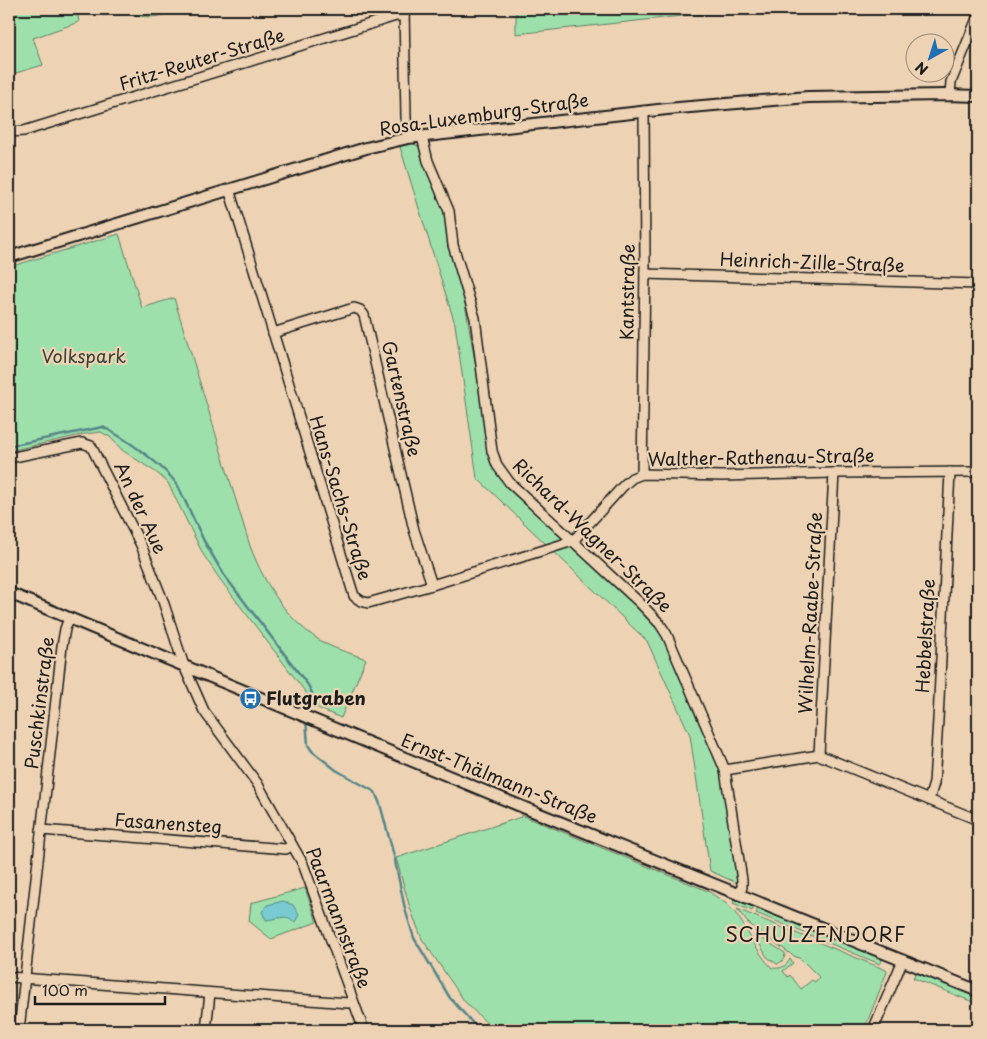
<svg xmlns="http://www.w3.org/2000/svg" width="987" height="1039" viewBox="0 0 987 1039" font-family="'Playpen Sans',sans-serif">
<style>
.green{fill:#9ee0ab;stroke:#5d7e64}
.water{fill:#7acbd1;stroke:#548589}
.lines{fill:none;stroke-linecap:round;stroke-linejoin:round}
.stream{stroke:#548589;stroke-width:2.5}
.minor-casing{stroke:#1c1c1c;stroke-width:12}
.tertiary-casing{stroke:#1c1c1c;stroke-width:14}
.minor{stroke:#edd3b4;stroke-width:9}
.tertiary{stroke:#edd3b4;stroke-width:10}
.labels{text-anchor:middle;stroke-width:4.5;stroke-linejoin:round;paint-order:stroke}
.street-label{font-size:18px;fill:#1c1c1c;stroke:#edd3b4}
.park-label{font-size:18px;fill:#364339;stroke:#edd3b4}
.poi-label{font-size:18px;font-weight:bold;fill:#1c1c1c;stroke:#edd3b4;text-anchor:start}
.quarter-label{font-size:20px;letter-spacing:1px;fill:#1c1c1c;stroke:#edd3b4}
</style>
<rect width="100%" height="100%" fill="#edd3b4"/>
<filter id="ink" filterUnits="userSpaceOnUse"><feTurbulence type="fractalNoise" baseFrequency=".02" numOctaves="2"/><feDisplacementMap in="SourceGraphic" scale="10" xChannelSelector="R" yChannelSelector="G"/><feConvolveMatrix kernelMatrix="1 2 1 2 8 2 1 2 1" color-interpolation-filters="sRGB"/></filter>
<g filter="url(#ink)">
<g class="green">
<path d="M15,9H82L77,11L79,22L33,38L43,65L9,75V26Z"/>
<path d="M118,9H177C155,21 141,18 118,9Z"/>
<path d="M516,9H779L691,15L516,34Z"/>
<path d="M411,142L421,148L442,202L451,248L464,297L492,463L644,611L656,625L667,644L721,771L738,879L737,883L710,871L690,735L647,641L477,478L455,324L399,144Z"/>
<path d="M119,234L142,308L174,298L250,546C265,585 288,623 326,644C338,650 353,654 366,659L341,718L306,703L307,694L219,578L203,554L168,483L157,473L122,450L110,437L101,432L85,434L9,451V267Z"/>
<path d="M521,815L708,891C716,897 726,902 733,910C748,928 755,951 772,968C780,969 786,967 790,959L793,963L783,971L788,977L790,975L801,989L812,980L815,982L819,977L801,959L792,955L748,923L737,909L886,970L887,972L864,1030H494L465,1002L422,939L410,908L396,858L521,817Z"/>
<path d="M305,888L317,922L271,939L249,921L251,903Z"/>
<path d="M736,898L755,904L752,911L733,903Z"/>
<path d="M759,907L883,957L880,964L756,913Z"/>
<path d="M757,935L785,953C785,959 782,962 777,964L767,957L755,936Z"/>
<path d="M916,972L923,973L978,996V1004L913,978Z"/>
</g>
<path class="water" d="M283,901L293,905L299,915L295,922L285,917L266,920L262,912L267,905Z"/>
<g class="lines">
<g class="stream">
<path d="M132,9C144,13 155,15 167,9"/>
<path d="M9,17L12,9"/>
<path d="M9,446L103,427C125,438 165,466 178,486L204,541L224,575L308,685L312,693L308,714"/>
<path d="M306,719L308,745L312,751L336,770L375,792L380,804L394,856L405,909L414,938L450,998L479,1030"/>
</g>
<defs>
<g id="minor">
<path d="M404,9L406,118L408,138"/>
<path d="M950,95L951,82L978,16"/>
<path d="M9,132L24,131L396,16H404"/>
<path d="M422,137L428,161L449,211L453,245L475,318L492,451L497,465L510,483L639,602L660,624L667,635L725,770L742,880V887L740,894"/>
<path d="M229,189L354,596L361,601L368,603L432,585L573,541"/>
<path d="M645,274L978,284"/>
<path d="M273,333L354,308L360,310L364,315L414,530L432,585"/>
<path d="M9,458L82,443L91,446L141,545L163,601L184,666L204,711L257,783L303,864L364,1030"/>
<path d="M642,474L645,267L644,111"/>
<path d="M573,541L624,485L632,478L642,474L722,476L834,473L978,472"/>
<path d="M819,755L834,473"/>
<path d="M725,770L819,755L978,820"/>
<path d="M929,800L934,783L938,720L950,472"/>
<path d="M41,830L286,849L292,845"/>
<path d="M9,977L348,1003L353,1002"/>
<path d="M19,1030L62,646L65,629L69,618"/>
<path d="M206,1030L210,993"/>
<path d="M873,1030L903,960"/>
</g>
<g id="tertiary">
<path d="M9,257L366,148L408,138L667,109L808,97L945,95L978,96"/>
<path d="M9,593L530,810L978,991"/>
</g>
</defs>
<use href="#minor" class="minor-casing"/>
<use href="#tertiary" class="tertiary-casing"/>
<use href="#minor" class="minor"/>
<use href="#tertiary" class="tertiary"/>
</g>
</g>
<defs>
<symbol id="bus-disc" viewBox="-11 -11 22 22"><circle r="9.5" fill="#1f6fb2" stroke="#edd3b4"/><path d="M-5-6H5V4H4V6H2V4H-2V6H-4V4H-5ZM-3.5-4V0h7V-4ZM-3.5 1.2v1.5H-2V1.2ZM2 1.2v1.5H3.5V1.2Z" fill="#fff"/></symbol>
</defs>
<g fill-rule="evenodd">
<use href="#bus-disc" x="238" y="686" width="25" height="25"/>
</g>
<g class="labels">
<g class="street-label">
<text transform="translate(202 60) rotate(-17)" y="6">Fritz-Reuter-Straße</text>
<text transform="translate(484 115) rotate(-8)" y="6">Rosa-Luxemburg-Straße</text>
<text transform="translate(812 263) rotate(2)" y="6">Heinrich-Zille-Straße</text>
<text transform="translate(628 292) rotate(-89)" y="6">Kantstraße</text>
<text transform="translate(401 399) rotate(77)" y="6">Gartenstraße</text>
<text transform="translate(761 458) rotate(-1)" y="6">Walther-Rathenau-Straße</text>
<text transform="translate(340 498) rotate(73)" y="6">Hans-Sachs-Straße</text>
<text transform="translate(140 508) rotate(65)" y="6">An der Aue</text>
<text transform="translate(592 536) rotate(44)" y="6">Richard-Wagner-Straße</text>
<text transform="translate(811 613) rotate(-87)" y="6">Wilhelm-Raabe-Straße</text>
<text transform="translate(926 636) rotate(-87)" y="6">Hebbelstraße</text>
<text transform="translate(40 703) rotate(-83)" y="6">Puschkinstraße</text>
<text transform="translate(499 779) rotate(22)" y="6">Ernst-Thälmann-Straße</text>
<text transform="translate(168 824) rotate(4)" y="6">Fasanensteg</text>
<text transform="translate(338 918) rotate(69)" y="6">Paarmannstraße</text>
</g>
<g class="park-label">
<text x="84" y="363">Volkspark</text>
</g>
<g class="poi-label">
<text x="266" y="705">Flutgraben</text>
</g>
<g class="quarter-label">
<text x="816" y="942">SCHULZENDORF</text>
</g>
</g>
<rect width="987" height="1039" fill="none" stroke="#edd3b4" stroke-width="30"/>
<rect x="15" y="15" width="957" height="1009" fill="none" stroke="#1c1c1c" stroke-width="2" filter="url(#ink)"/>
<g transform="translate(930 58) rotate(219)"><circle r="24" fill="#edd3b4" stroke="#998a77"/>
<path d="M0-4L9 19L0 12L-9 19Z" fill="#1f6fb2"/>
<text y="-8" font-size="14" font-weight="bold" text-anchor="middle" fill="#1c1c1c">N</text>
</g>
<path d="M35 996v8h130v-8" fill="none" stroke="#1c1c1c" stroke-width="2.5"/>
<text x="42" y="996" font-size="15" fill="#1c1c1c" stroke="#edd3b4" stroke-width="4" paint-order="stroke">100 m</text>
</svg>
